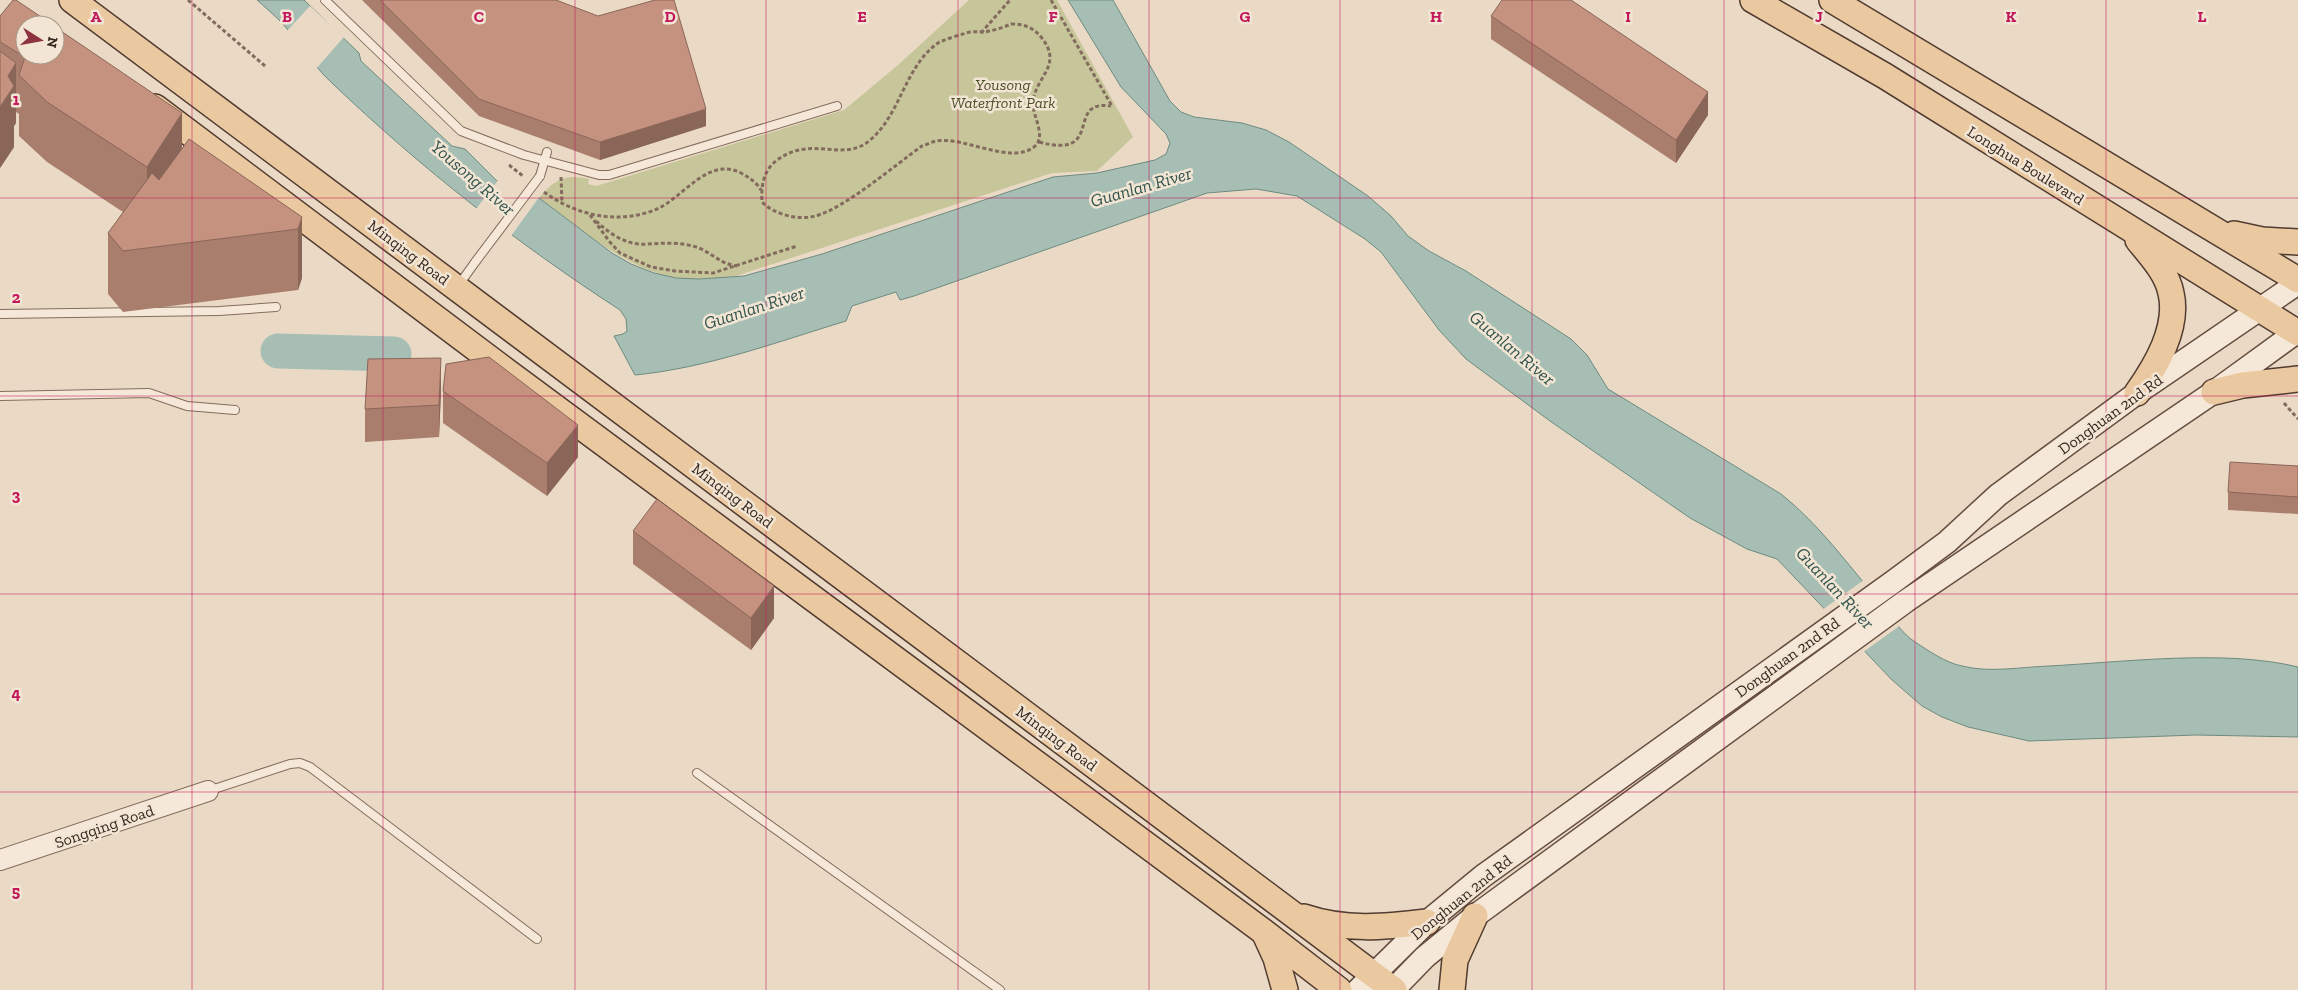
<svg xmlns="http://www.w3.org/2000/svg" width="2298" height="990" viewBox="0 0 2298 990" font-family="'Zilla Slab',serif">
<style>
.green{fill:#c7c69a}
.water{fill:#a6beb4;stroke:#6e8b80}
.pier{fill:#eadac5}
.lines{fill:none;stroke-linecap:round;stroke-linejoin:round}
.river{stroke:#a6beb4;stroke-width:35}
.service-casing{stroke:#836c5d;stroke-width:10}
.tertiary-casing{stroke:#836c5d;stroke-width:22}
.secondary-casing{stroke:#654e40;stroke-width:25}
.primary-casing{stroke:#523b31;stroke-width:28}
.path{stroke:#836c5d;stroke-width:3;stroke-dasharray:4 2.5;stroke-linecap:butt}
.service{stroke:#f6e8d8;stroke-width:8}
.tertiary{stroke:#f6e8d8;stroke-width:20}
.secondary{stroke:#f6e8d8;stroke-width:22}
.primary{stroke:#eac9a0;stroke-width:25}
.service-bridge-casing{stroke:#836c5d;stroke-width:10;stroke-linecap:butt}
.service-bridge{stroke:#f6e8d8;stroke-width:8}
.wall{fill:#a97e6d}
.shaded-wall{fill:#8a6659}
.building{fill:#c5927f;stroke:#8a6659}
.grid{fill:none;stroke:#c2185b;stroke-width:1;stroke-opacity:0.55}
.labels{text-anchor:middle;stroke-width:5;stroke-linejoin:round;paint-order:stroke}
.park-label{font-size:16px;font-style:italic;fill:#4b4f28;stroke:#f2e5d4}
.street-label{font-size:16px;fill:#35271f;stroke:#f2e5d4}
.water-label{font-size:18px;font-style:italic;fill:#30534c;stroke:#f2e5d4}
.grid-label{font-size:16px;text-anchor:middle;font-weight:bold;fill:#c2185b;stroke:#f2e5d4;stroke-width:5;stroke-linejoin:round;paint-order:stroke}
</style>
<rect width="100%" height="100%" fill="#eadac5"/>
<path class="green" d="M969,0H1057L1133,137L1097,171L1052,173L736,276C726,277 715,280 705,280C638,282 590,235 539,198C553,180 566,173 589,179L588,184L596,186L844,110L898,65Z"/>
<path class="water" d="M257,0H304L359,53L361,61L452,146L465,149L497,181L539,198L612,253L631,264L654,273L676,278L699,279L744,276L822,254L1053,177L1097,173L1155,160L1166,154L1170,143L1166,134L1121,87L1068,0H1113L1170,101L1181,112L1194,117L1242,123L1266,130L1289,142L1368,196L1391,216L1408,236L1429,251L1466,271L1571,339L1587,355L1608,389L1781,494C1820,525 1848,565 1880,602C1890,615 1901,633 1915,642C1929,651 1946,663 1962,666C1989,673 2021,667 2049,666C2125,662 2225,649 2298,667V737L2196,735L2029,741L1968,727L1942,717L1922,706L1892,680L1777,559L1747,549L1690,518L1550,421L1466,359L1439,330L1381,252L1365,239L1297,196L1256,189L1207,193L914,296L900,300L896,292L852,306L846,321C777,342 707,368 635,375L614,336L623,334L627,331L626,319L620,310C518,244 421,168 333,84C313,66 300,43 282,23C274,15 265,7 257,0Z"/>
<g class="pier">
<path d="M310,6L344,37L315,70L286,32Z"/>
<path d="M499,179L540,196L511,236L476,209Z"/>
<path d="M1864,580L1902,624L1862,653L1822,610Z"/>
</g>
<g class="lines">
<path class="river" d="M278,351L394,354"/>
<defs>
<g id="service">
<path d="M325,0L461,131L524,155L599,175H609L837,106"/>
<path d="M540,176L547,152"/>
<path d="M458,286L476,261"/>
<path d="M0,314L219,311L276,307"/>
<path d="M0,396L149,393L187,406L235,410"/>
<path d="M697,773L1000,990"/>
<path d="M208,791L290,764L300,763L310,767L537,939"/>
</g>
<path id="tertiary" d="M0,860L208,791"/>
<g id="secondary">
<path d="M1358,990L1427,922L1483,876L1893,582L1947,542L1998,495L2137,393L2298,283"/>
<path d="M1393,990L1425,957L1475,916L1906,601L2214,392L2298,331"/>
</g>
<g id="primary">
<path d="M72,0L1394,990"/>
<path d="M1753,0L1885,76L2298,333"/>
<path d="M1832,0L2298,280"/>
<path d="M155,107L506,371L1264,932L1339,990"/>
<path d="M2234,234L2262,240L2298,242"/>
<path d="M2214,392L2243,385L2298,379"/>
<path d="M2137,393C2156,366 2179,328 2171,293C2167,273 2151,256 2138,240"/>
<path d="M1304,917C1345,931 1385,927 1427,922"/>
<path d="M1265,934L1276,958L1285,990"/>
<path d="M1452,990L1455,960L1475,916"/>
</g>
</defs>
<use href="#service" class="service-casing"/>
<use href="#tertiary" class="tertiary-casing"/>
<use href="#secondary" class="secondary-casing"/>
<use href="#primary" class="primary-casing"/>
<g class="path">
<path d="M188,0L265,66"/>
<path d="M1051,0L1112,106"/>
<path d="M1011,24C1023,24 1033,27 1041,37C1065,66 1033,78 1033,104C1033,117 1047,137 1034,147C1010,165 964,136 936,141C931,142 926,145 922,146C895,165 844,209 815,216C799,221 773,214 762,202C761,187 763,171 776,161C810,134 842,163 869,141C901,115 904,67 938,43C942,40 966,33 970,32C977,31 983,33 989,31C996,30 1004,27 1011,24Z"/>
<path d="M981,33L1010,0"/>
<path d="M1039,142C1106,160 1064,99 1111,106"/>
<path d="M509,165L523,176"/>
<path d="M561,177L562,203"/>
<path d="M544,192C577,216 619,225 657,209C684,197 708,156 741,173C750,178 756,182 761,190"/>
<path d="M590,215L609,241L620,253L651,267L675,271L713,273L797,246"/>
<path d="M596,221C610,234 627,246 648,244C665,243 683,242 699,248C713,254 721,264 737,266"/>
<path d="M2284,403L2298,419"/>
</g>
<use href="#service" class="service"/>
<use href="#tertiary" class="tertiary"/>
<use href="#secondary" class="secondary"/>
<use href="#primary" class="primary"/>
<defs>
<path id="service-bridge" d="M476,261L540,176"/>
</defs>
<use href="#service-bridge" class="service-bridge-casing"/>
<use href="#service-bridge" class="service-bridge"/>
</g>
<g class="wall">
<path d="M362,0H556L706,126L600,160L479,116Z"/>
<path d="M0,16L182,148L302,217V278L298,290L123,312L108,294V233L123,212L47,162L19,136V114L16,112V123L14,126V147L0,168Z"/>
<path d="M1491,16L1708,115L1676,163L1491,39Z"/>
<path d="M441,391L439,437L365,442V409Z"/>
<path d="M443,391L578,457L547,496L443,423Z"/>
<path d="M2298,466V514L2228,510V492Z"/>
<path d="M633,531L774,618L751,650L633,564Z"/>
</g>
<g class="shaded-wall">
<path d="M16,63V123L14,126V147L0,168V107L8,76Z"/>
<path d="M1708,92V115L1676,163V140Z"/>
<path d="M706,109V126L600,160V142Z"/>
<path d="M182,113V173L147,227V167Z"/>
<path d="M302,217V278L298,290V229Z"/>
<path d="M441,358V391L439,437V405Z"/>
<path d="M578,425V457L547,496V463Z"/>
<path d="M774,586V618L751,650V618Z"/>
</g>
<g class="building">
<path d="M13,0H16L53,25H25V55H55V27L182,113L147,167L47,102L19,75L25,57L0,42V16Z"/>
<path d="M380,0H556L598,16L655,0H674L706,109L600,142L479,99Z"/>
<path d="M1502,0H1571L1708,92L1676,140L1491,16Z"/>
<path d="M0,51L16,63L8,76L14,86L0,107Z"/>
<path d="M189,139L302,217L298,229L123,251L108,233L152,173L159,180Z"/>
<path d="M489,357L578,425L547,463L443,391L446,364Z"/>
<path d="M441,358L439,405L365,409L368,359Z"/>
<path d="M2230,462L2298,466V497L2228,492Z"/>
<path d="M657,499L774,586L751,618L633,531Z"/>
</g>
<path class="grid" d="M192,0V990M383,0V990M575,0V990M766,0V990M958,0V990M1149,0V990M1340,0V990M1532,0V990M1724,0V990M1915,0V990M2106,0V990M0,198H2298M0,396H2298M0,594H2298M0,792H2298"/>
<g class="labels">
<g class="park-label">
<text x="1003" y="90">Yousong<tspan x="1003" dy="18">Waterfront Park</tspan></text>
</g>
<g class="street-label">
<text transform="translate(2026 165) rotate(32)" y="6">Longhua Boulevard</text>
<text transform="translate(409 252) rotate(37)" y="6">Minqing Road</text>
<text transform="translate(2110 414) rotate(-36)" y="6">Donghuan 2nd Rd</text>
<text transform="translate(733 495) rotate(37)" y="6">Minqing Road</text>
<text transform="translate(1787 657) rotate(-36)" y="6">Donghuan 2nd Rd</text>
<text transform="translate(1057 738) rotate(37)" y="6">Minqing Road</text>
<text transform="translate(104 826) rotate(-19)" y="6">Songqing Road</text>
<text transform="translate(1461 897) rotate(-39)" y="6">Donghuan 2nd Rd</text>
</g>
<g class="water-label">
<text transform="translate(473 178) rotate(41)" y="6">Yousong River</text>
<text transform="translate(1141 187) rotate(-16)" y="6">Guanlan River</text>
<text transform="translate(754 308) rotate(-18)" y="6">Guanlan River</text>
<text transform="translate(1512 348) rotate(40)" y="6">Guanlan River</text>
<text transform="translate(1835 588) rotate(47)" y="6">Guanlan River</text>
</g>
</g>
<g class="grid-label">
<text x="96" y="22">A</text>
<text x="287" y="22">B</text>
<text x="479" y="22">C</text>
<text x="670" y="22">D</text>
<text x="862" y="22">E</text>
<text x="1053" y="22">F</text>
<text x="1245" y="22">G</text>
<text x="1436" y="22">H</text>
<text x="1628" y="22">I</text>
<text x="1819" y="22">J</text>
<text x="2011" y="22">K</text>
<text x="2202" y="22">L</text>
<text x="16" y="105">1</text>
<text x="16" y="303">2</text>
<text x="16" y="501">3</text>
<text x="16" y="699">4</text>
<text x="16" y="897">5</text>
</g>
<g transform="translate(40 40) rotate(101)"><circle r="24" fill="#f2e5d4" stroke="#a6998c"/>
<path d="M0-4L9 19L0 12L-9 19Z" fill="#8d323f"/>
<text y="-8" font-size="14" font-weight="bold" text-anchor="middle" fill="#35271f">N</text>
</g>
</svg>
